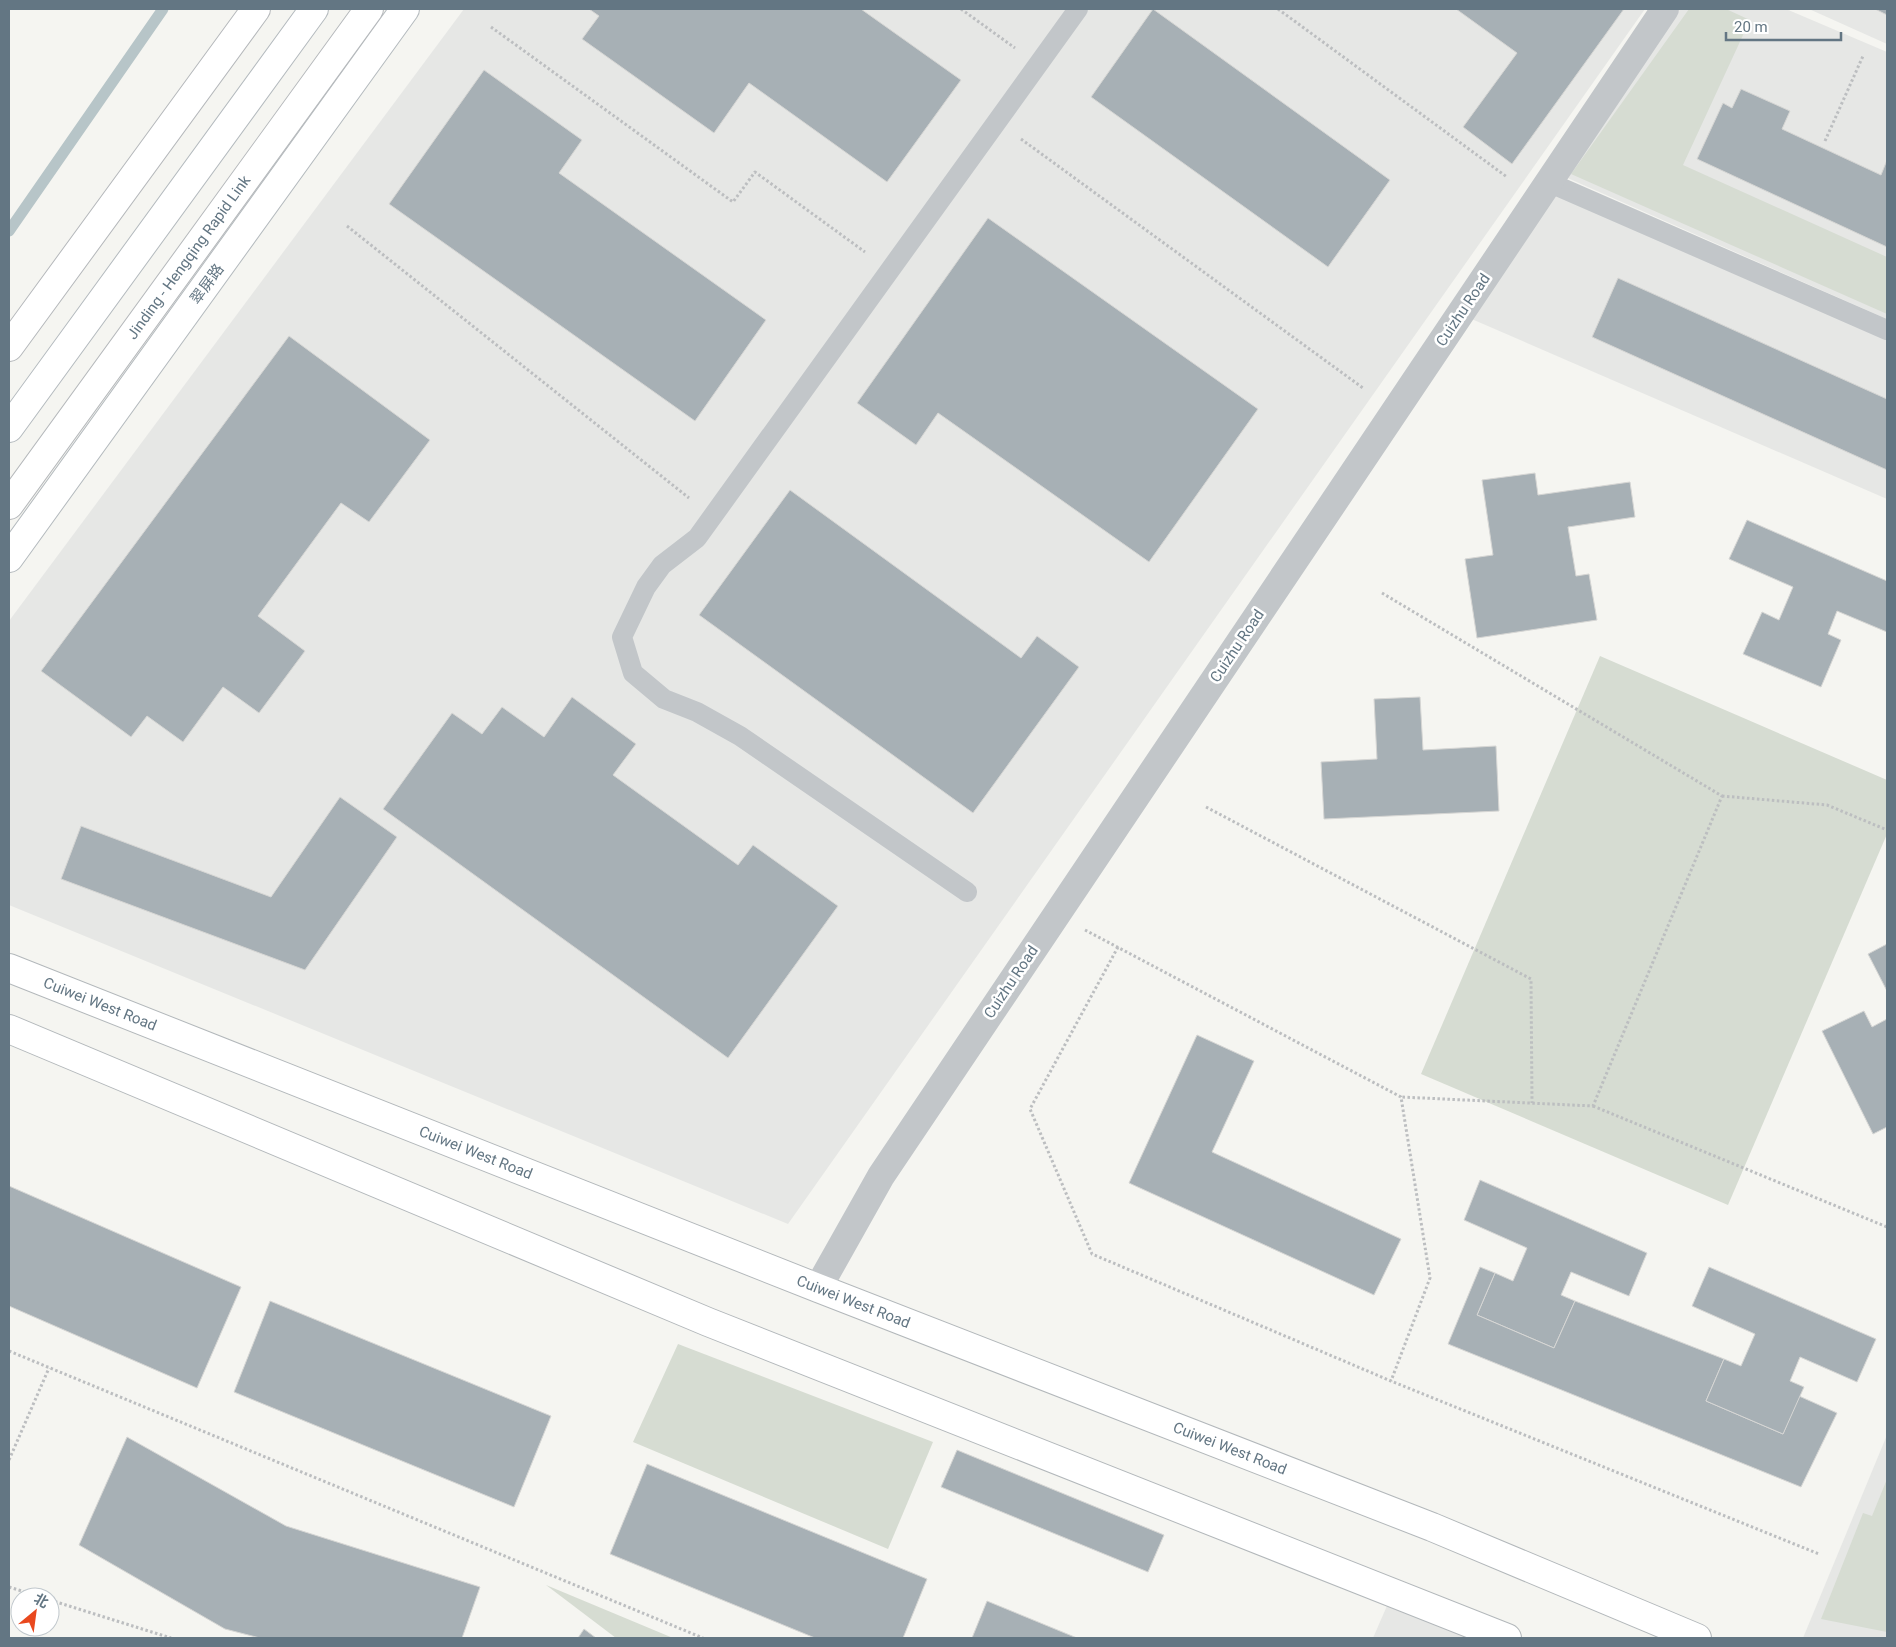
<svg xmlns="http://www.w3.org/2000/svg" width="1896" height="1647" viewBox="0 0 1896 1647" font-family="Roboto,'Noto Sans SC',sans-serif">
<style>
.built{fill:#e6e7e5}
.green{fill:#d6dcd2}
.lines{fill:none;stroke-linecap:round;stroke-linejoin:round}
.stream{stroke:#b7c5c8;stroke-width:11}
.building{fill:#a7b0b5;stroke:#d6d6d4}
.secondary-casing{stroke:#b4babe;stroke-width:30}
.primary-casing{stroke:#b3b8bb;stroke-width:30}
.highway-casing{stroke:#b5b8bb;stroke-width:30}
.path{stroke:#bcbec0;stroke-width:3;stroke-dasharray:2.5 2.5;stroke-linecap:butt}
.lane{stroke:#c2c6c9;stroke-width:20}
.street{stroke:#c2c6c9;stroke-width:28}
.secondary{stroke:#fff;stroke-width:28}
.primary{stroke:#fff;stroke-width:28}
.highway{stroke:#fff;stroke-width:28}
.labels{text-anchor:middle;stroke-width:5;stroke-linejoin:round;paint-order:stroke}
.street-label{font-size:15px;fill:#637683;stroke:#fff}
</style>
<rect width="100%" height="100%" fill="#f5f5f1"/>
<g class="built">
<path d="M464,9H1645L788,1224L9,905V621Z"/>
<path d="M1680,9H1786L1887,52V319L1563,176Z"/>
<path d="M1809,9H1887V44Z"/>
<path d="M1548,183L1887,331V499L1460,314Z"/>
<path d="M1887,1435V1638H1803Z"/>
<path d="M1393,1592L1506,1638H1373Z"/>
</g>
<g class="green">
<path d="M1689,9H1726L1750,20L1683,165L1887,257V314L1571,174Z"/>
<path d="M1600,656L1887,780V834L1728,1205L1421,1074Z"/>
<path d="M678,1344L933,1442L888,1549L633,1442Z"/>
<path d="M1887,1479V1632L1821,1619L1863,1513L1872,1516Z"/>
<path d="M546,1585L673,1638H616Z"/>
</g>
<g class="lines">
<path class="stream" d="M9,231L163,9"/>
</g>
<g class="building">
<path d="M589,9H861L961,80L887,182L749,83L714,133L582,39L599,16Z"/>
<path d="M1153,9L1390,180L1328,267L1091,97Z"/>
<path d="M1456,9H1624L1512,164L1463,127L1517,53Z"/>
<path d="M1875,9H1887V15Z"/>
<path d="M484,70L582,140L559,173L766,320L695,421L389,204Z"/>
<path d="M1741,89L1790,111L1782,129L1881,175L1887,160V247L1697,159L1723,103L1732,108Z"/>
<path d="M988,218L1258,409L1149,562L938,413L916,445L857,403Z"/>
<path d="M1618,278L1887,399V470L1592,337Z"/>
<path d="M289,336L430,440L369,522L341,503L258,616L305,651L259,713L223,687L183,742L147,716L131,737L41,671Z"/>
<path d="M1535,473L1538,495L1630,482L1635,517L1568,527L1576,576L1589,574L1597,620L1477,638L1465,559L1493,555L1482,480Z"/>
<path d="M790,490L1021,658L1037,636L1079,667L973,813L699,615Z"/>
<path d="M1747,520L1887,581V632L1837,611L1828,634L1841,640L1821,687L1743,654L1762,612L1779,620L1793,587L1729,559Z"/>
<path d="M572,697L636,744L613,775L738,865L753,845L838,906L728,1058L383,809L452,713L482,734L502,707L544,737Z"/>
<path d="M1420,697L1423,750L1496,746L1499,811L1324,819L1321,762L1377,759L1374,699Z"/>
<path d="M340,797L397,837L305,970L61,879L81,826L271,897Z"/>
<path d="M1887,944V991L1868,954Z"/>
<path d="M1864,1011L1872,1027L1887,1019V1127L1873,1134L1822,1031Z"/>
<path d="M1197,1035L1254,1061L1212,1152L1401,1239L1374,1295L1129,1183Z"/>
<path d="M1480,1180L1647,1253L1629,1296L1571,1272L1561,1295L1575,1301L1554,1348L1477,1315L1495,1273L1513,1281L1527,1248L1464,1220Z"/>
<path d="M9,1186L241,1287L197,1388L9,1306Z"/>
<path d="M1480,1267L1495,1273L1477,1315L1554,1348L1575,1301L1724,1359L1706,1401L1783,1434L1799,1396L1837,1413L1801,1487L1448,1344Z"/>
<path d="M1709,1267L1876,1339L1857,1382L1800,1357L1790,1381L1804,1387L1783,1434L1706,1401L1724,1359L1741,1366L1755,1334L1692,1306Z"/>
<path d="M270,1301L551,1416L514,1507L234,1392Z"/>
<path d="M127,1437L286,1526L480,1587L462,1638H260L225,1629L79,1545Z"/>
<path d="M957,1450L1164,1535L1148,1572L941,1487Z"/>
<path d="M647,1464L927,1579L903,1638H815L610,1554Z"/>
<path d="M987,1601L1077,1638H972Z"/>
<path d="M584,1629L596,1638H578Z"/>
</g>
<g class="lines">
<defs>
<g id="secondary">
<path d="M9,428L314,9"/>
<path d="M9,558L405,9"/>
</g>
<g id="primary">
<path id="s1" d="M9,968L818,1288L1432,1527L1697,1638"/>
<path d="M9,1029L708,1322L1507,1638"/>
</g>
<g id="highway">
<path d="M9,347L256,9"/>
<path id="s2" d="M9,505L369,9"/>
</g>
</defs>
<use href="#secondary" class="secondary-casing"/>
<use href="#primary" class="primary-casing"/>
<use href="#highway" class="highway-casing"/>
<g class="path">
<path d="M961,9L1015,48"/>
<path d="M1278,9L1507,177"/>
<path d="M491,27L733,202L755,172L865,252"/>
<path d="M1021,139L1363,388"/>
<path d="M1825,141L1863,56"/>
<path d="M347,226L689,498"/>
<path d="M1382,593L1722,796L1593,1106L1401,1097"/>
<path d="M1722,796L1827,805L1887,830"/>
<path d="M1206,807L1531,979L1532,1103"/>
<path d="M1085,930L1401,1097L1430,1278L1391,1381"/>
<path d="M1118,947L1030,1109L1092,1254L1391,1381L1819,1554"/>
<path d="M1593,1106L1887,1227"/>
<path d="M9,1351L703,1638"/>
<path d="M9,1460L49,1368"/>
<path d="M9,1587L41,1597"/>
<path d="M50,1600L171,1638"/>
</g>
<g class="lane">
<path d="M1548,182L1887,330"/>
<path d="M967,892L740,736L697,712L664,699L633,673L622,637L646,587L662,565L697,538L1078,9"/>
</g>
<path class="street" d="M818,1288L881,1176L1665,9"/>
<use href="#secondary" class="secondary"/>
<use href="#primary" class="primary"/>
<use href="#highway" class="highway"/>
</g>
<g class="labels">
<g class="street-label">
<text dy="5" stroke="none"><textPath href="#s2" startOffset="306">Jinding - Hengqing Rapid Link</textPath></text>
<text transform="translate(207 284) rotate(-54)" y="5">翠屏路</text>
<text transform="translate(1463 310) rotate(-56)" y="5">Cuizhu Road</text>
<text transform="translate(1237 646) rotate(-56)" y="5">Cuizhu Road</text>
<text transform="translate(1011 982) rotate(-56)" y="5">Cuizhu Road</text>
<text dy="5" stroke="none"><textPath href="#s1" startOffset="98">Cuiwei West Road</textPath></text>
<text dy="5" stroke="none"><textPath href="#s1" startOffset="502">Cuiwei West Road</textPath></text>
<text dy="5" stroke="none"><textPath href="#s1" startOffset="908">Cuiwei West Road</textPath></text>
<text dy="5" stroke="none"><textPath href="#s1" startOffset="1312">Cuiwei West Road</textPath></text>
</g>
</g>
<rect width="1896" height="1647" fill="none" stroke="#637683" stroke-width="20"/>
<g transform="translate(35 1612) rotate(29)"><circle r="24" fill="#ffffff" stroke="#c1c8cd"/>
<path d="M0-4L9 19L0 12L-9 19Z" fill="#e9481e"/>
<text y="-8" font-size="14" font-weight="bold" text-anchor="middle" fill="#637683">北</text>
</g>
<path d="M1726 32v8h115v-8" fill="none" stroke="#637683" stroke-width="2.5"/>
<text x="1734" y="32" font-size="15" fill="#637683" stroke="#ffffff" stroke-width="4" paint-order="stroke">20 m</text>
</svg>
